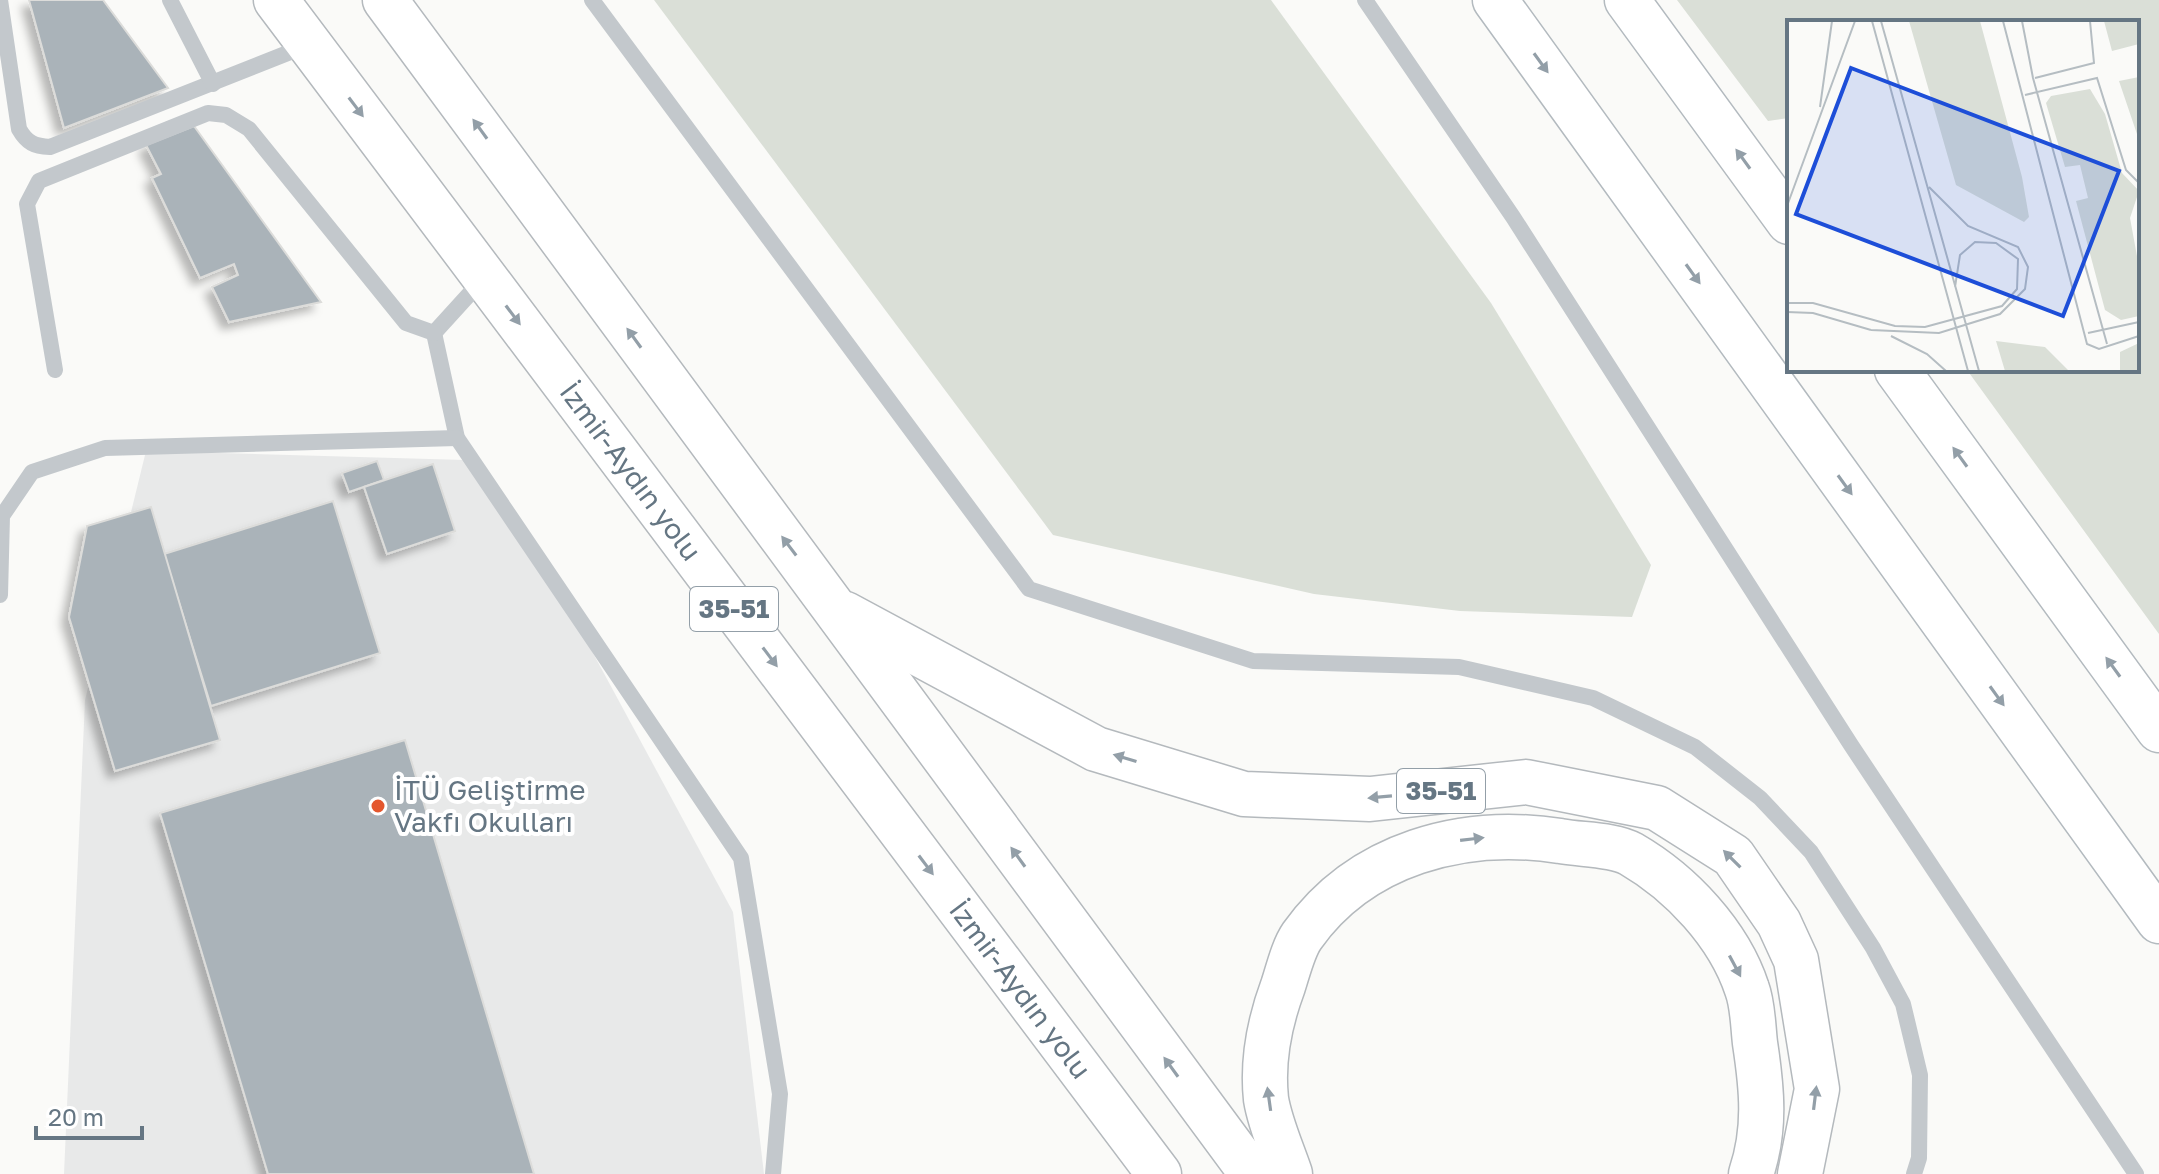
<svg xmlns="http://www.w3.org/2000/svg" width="2159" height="1174" viewBox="0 0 2159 1174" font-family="'Golos Text',sans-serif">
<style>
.built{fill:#e8e9e9}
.green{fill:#dadfd7}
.building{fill:#aab3b9;stroke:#dcdcda;stroke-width:2;filter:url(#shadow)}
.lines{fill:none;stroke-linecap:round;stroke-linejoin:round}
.secondary-casing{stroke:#b3babf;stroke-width:47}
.highway-casing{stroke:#b4b9bd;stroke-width:47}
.lane{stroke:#c3c8cc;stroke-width:16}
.secondary{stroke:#fff;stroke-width:44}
.highway{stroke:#fff;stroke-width:44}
.oneway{fill:#939fa8}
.poi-dot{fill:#e4572e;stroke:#fff;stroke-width:3}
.labels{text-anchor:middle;stroke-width:8;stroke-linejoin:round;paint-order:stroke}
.shield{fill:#fff;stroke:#939fa8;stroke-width:2}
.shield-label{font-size:26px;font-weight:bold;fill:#657683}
.street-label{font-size:28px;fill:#657683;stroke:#fff}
.poi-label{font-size:28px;fill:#657683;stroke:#fff;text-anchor:start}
.inset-road{fill:none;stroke:#b5bdc2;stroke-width:2}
.view{fill:#1d4ed8;fill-opacity:0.15;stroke:#1d4ed8;stroke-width:4}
.inset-edge{fill:none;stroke:#657683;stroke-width:4}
</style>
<defs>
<filter id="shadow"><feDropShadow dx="-7" dy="7" stdDeviation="4" flood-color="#0004"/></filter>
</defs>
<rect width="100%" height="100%" fill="#fafaf8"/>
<path class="built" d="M146,451L465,460L587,642L733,912L764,1174H64L85,700Z"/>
<g class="green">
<path d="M654,0H1271L1491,303L1651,565L1632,617L1460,611L1314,594L1053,535Z"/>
<path d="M1677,0H2159V634L1967,370H2137V22H1789V118L1768,121Z"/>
</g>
<g class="building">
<path d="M29,0H103L168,88L64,128Z"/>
<path d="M194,126L321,302L229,322L212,287L238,275L234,264L200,278L152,178L161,174L146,145Z"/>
<path d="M377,461L384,480L349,492L342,473Z"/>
<path d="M433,464L455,531L387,554L364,487Z"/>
<path d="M333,501L380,653L211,706L164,554Z"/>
<path d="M151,507L220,740L115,771L69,617L87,526Z"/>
<path d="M405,740L534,1174H268L160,813Z"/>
</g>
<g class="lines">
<defs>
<g id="secondary">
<path d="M1495,0L2159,921"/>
<path d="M1627,0L1789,222"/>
<path d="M1897,370L2159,730"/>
</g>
<g id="highway">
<path id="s1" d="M276,0L1159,1174"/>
<path d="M385,0L1252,1174"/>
<path d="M845,614L1096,749L1244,794L1370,799L1526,782L1657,808L1733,856L1779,923L1796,960L1817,1089L1800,1174"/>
<path d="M1290,1174C1282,1150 1270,1124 1266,1099C1262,1061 1270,1021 1283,986C1288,971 1293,949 1302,936C1361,853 1463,826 1560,841C1581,845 1613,844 1631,854C1681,883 1729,934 1747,989C1753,1005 1753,1026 1755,1043C1762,1089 1766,1129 1751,1174"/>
</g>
</defs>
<use href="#secondary" class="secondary-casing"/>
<use href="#highway" class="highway-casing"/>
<g class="lane">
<path d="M0,0L19,129C27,143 34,146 50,147L308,45"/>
<path d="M170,0L213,84"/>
<path d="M592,0L1029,589L1253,661L1459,667L1593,698L1695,747L1760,798L1811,852L1873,948L1903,1004L1920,1075L1919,1158L1914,1174"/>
<path d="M1365,0L1513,217L1851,745L2136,1174"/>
<path d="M434,333L457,438L741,858L780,1094L773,1174"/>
<path d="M434,333L484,278"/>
<path d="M55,370L27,204L39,181L208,113L226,115L249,129L406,323L434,333"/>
<path d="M0,595L2,516L32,472L105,448L457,438"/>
</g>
<use href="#secondary" class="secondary"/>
<use href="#highway" class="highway"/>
</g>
<defs><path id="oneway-solid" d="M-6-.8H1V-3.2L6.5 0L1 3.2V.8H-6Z" transform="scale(2)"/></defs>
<g class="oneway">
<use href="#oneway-solid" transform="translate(1541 63) rotate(54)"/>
<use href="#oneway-solid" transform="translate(356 107) rotate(53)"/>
<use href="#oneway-solid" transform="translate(480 129) rotate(-126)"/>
<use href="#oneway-solid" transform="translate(1743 159) rotate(-126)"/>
<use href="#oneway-solid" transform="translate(1693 274) rotate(54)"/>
<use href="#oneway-solid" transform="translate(513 315) rotate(53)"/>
<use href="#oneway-solid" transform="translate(634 338) rotate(-126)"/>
<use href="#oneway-solid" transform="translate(1960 457) rotate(-126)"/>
<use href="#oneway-solid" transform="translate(1845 485) rotate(54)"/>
<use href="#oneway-solid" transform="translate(789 546) rotate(-127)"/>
<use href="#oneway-solid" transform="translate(770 657) rotate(53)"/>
<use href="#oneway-solid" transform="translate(2113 667) rotate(-126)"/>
<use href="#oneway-solid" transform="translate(1997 696) rotate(54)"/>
<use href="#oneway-solid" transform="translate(1125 758) rotate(-163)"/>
<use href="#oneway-solid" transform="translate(1380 797) rotate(175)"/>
<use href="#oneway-solid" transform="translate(1472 839) rotate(-7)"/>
<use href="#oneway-solid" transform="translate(1018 857) rotate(-126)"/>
<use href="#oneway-solid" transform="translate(1732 859) rotate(-135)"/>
<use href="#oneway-solid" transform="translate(926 865) rotate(53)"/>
<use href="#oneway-solid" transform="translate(1735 966) rotate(62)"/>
<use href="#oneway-solid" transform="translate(1171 1067) rotate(-126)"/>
<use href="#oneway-solid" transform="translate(1815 1098) rotate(-83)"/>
<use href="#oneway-solid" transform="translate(1269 1099) rotate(-98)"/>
</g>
<circle class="poi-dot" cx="378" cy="806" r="8"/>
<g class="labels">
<g class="shield">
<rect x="690" y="587" width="88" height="44" rx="6"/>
<rect x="1397" y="769" width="88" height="44" rx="6"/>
</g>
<g class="shield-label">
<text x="734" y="618">35-51</text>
<text x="1441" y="800">35-51</text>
</g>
<g class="street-label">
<text dy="10" stroke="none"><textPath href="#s1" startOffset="590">İzmir-Aydın yolu</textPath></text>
<text dy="10" stroke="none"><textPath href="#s1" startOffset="1238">İzmir-Aydın yolu</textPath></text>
</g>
<g class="poi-label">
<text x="394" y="800">İTÜ Geliştirme<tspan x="394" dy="32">Vakfı Okulları</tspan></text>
</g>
</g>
<g transform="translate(1787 20)">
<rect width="352" height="352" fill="#fafaf8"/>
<path d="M122,1H193L235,157L242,197L237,202L169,165ZM317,1H352V24L325,31ZM352,57V120L332,61ZM303,69L318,94L335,153L352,171L343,198L352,247V296L334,300L318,290L289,181L301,178L293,145L278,147L259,83L264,76ZM209,321L258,327L282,351H218ZM352,323V351H333V332Z" fill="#dadfd7"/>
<path class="inset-road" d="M85,1L181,351M94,1L192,351M216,1L300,324L312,329L352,316M235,1L246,58L320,324M248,58L307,43L303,1M238,75L310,58L339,150L352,163M33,87L45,1M0,186L68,1M0,283H26L108,306L138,307L215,286L230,269L231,239L209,223L188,222L173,235L168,267M0,292L26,293L84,310M84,310L152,313L213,294L238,269L241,247L231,227L181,206L142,167M301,313L352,302M104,316L140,334L159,351"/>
<path class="view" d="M64,48L332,151L276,296L9,194Z"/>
<rect width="352" height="352" class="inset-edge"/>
</g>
<path d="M36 1126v12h106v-12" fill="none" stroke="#657683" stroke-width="4"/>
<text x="48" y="1126" font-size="24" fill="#657683" stroke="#ffffff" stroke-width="6" paint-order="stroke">20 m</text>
</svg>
